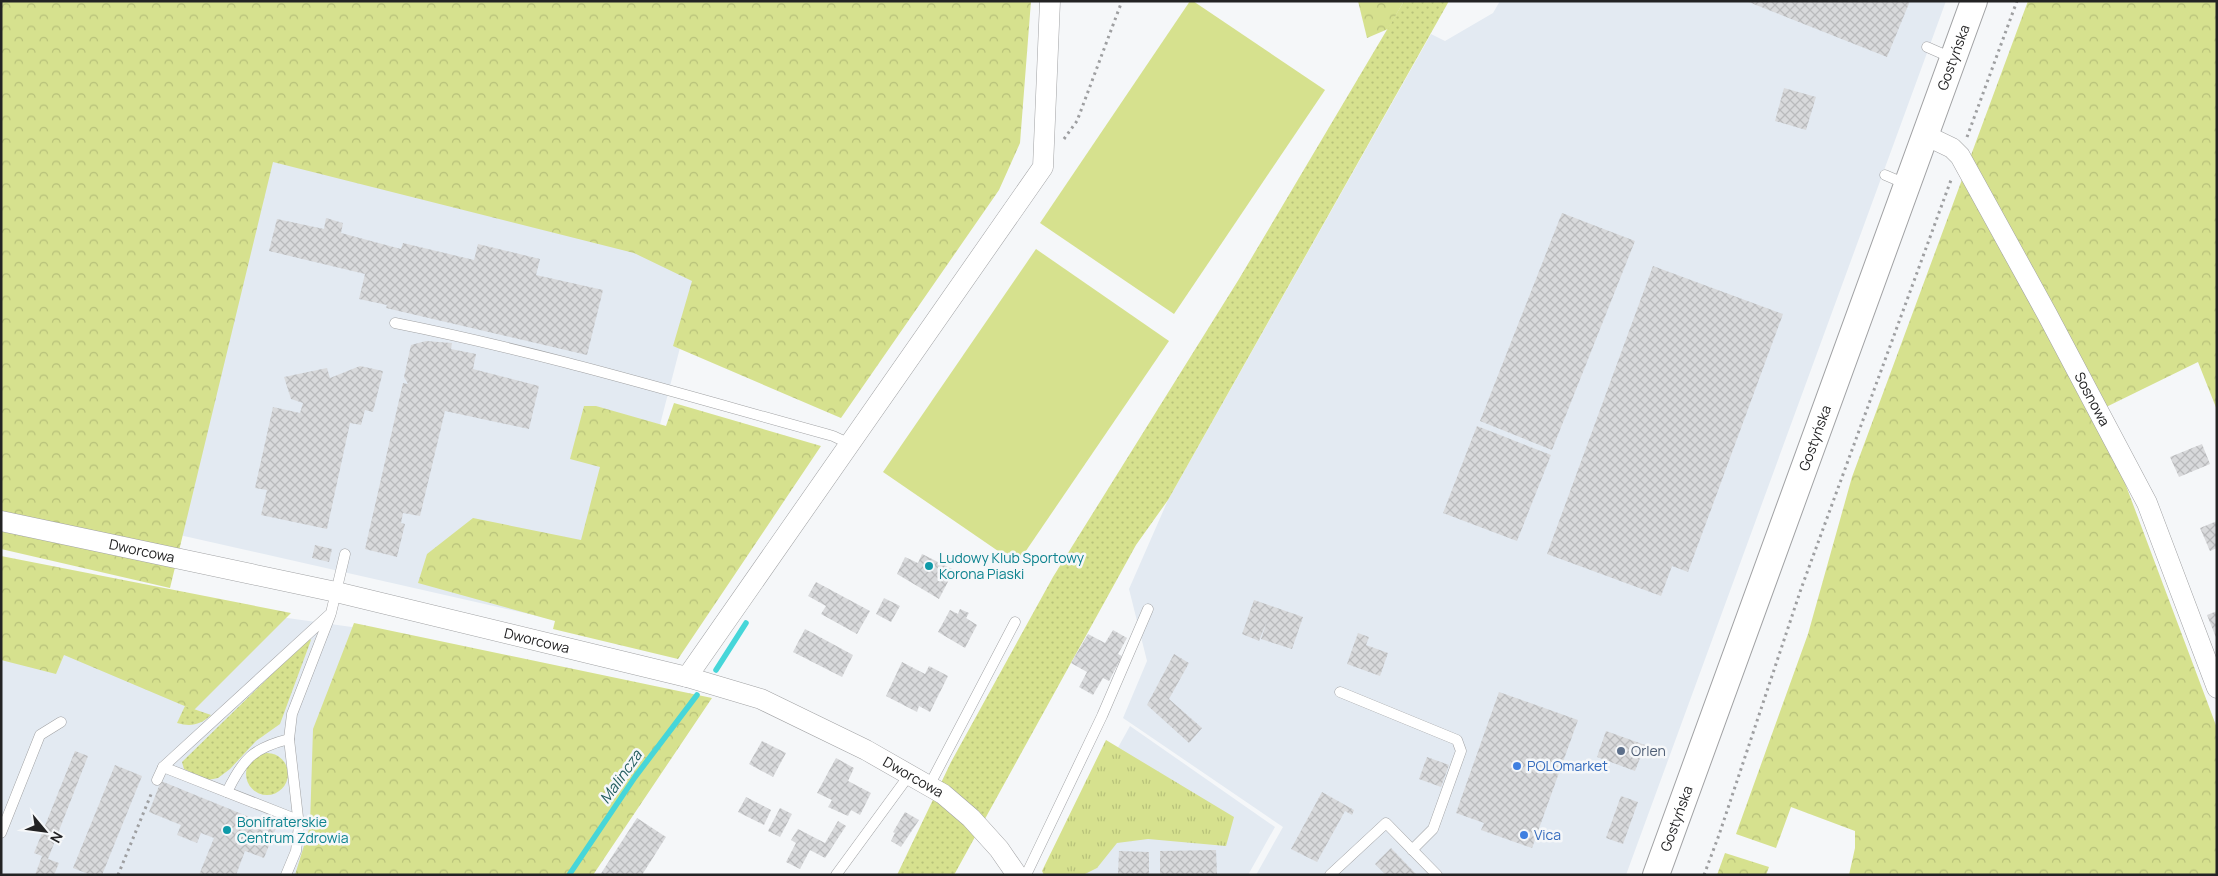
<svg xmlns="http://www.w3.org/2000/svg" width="2218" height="876" viewBox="0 0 2218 876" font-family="Manrope,sans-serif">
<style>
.built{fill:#e3eaf2}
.grass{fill:url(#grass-dots)}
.forest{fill:url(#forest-crowns)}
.park{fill:url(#park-tufts)}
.garden{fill:#d6e18e}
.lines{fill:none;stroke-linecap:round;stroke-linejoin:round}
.stream{stroke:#46d6d9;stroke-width:5.5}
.building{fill:url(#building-cross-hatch)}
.service-casing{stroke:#a1a2a4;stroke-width:11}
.minor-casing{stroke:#a1a2a4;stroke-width:21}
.tertiary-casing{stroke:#a1a2a4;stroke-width:28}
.path{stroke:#9e9fa1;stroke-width:3;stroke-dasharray:2.5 4;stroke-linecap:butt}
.service{stroke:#fff;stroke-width:10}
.minor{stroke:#fff;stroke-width:20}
.tertiary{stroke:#fff;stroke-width:26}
.culture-dot{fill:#0f9aa8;stroke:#f5f7f9;stroke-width:2}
.service-dot{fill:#5c6f8a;stroke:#f5f7f9;stroke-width:2}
.shop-dot{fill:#3f7fe0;stroke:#f5f7f9;stroke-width:2}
.labels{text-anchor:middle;stroke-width:5;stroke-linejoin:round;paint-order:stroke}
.street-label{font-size:14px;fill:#232324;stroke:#f5f7f9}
.culture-label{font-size:14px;fill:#0d838f;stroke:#f5f7f9;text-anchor:start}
.service-label{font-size:14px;fill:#4e5e75;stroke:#f5f7f9;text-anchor:start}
.shop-label{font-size:14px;fill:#366cbe;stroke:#f5f7f9;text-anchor:start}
.water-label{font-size:15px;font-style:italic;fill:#225c5e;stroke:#f5f7f9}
</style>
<defs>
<pattern id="grass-dots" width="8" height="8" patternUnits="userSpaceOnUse" patternTransform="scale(1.25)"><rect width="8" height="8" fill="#d6e18e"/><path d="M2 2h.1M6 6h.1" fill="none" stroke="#b7c17a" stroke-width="1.8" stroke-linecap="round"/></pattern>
<pattern id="forest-crowns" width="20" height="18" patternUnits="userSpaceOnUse" patternTransform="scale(1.25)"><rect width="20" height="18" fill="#d6e18e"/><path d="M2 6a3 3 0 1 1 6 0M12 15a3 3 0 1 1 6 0" fill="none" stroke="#b7c17a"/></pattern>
<pattern id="park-tufts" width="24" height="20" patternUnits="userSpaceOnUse" patternTransform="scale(1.25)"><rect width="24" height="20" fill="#d6e18e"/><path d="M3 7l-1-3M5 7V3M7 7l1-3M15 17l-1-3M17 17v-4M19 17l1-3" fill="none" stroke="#b7c17a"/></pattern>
<pattern id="building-cross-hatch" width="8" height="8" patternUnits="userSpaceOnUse" patternTransform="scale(1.25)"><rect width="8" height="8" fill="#d8d9db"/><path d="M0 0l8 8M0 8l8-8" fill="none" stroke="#b9babc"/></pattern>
</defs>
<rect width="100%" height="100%" fill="#f5f7f9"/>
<g class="built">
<path d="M1500,1H1946L1626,875H1256L1283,827L1123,718L1147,661L1129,589L1168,500L1431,34L1445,41L1493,13Z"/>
<path d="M244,153L701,267L657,436L573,624L175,534Z"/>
<path d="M273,616L359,628L388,875H1V655Z"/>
<path d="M1130,726L1275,827L1248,875H1047Z"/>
</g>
<g class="grass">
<path d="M1404,1H1449L1168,500L1136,545L954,875H897L951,762L1053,577L1239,279Z"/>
<path d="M309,638L311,640L280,724L256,741L230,769L218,778L208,780L184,769L182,762Z"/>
<path d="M185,706L211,715C200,725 191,727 177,723Z"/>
<circle cx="267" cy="774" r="21"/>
</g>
<g class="forest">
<path d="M1,1H1031L1020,143L999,190L841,418L673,346L692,281L634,253L273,162L170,588L1,549Z"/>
<path d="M1358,1H1404L1388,29L1367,38Z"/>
<path d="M2028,1H2217V410L2198,362L2098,411L2217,728V875H1849L1855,848V831L1791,807L1776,848L1736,834L1808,634L1852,477Z"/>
<path d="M674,403L821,446L678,659L553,629L555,621L418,583L427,554L473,518L581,540L600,467L570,459L584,406H596L666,426Z"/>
<path d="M1,556L291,613L194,710L64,655L56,674L1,660Z"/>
<path d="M354,623L712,698L593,875H295L310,826L313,729Z"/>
<path d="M1725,853L1769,867L1766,875H1717Z"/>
</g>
<path class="park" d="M1106,740L1234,817L1226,846L1148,839L1117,843L1097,868L1083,875H1044L1042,871Z"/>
<g class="garden">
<path d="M1190,1H1193L1325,90L1174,314L1040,223Z"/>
<path d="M1036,249L1169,341L1017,564L883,472Z"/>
</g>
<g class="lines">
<g class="stream">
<path d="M716,670L746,623"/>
<path d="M569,875L635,777L697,695"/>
</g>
</g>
<g class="building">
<path d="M1746,1H1910L1887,57Z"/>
<path d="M1784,88L1816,97L1806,130L1775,121Z"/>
<path d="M1562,213L1635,241L1552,450L1480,421Z"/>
<path d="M326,218L343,223L341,233L401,249L403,243L474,260L478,244L540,259L536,275L603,290L587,355L386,308L387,305L359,299L365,274L269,251L277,219L324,229Z"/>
<path d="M1653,266L1783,314L1688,572L1672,566L1661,596L1547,554Z"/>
<path d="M426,341L452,343L451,349L476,354L473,369L539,386L529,429L445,411L420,516L403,513L401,523L405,524L397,557L365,549L403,383L408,384L404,377L411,345Z"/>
<path d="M360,366L383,371L373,412L365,410L361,425L350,423L327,529L261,515L267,490L255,488L273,407L300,413L303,403L291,399L284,377L327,368L330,378Z"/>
<path d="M1477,426L1551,455L1517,541L1443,513Z"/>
<path d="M2202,444L2210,464L2179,477L2170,457Z"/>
<path d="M2217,521V548L2210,551L2200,528Z"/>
<path d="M315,545L332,549L329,562L312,558Z"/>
<path d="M922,554L954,570L939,599L897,574L905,557L918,563Z"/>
<path d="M816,582L870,611L857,634L821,614L826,606L808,596Z"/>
<path d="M884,598L900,606L891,622L876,614Z"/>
<path d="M1254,600L1303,617L1292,649L1261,639L1267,621L1259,641L1242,634Z"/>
<path d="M960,609L969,613L966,618L977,625L965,648L938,632L950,610L958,614Z"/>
<path d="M2217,611V640L2207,615Z"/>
<path d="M805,629L853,655L842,677L793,652Z"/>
<path d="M1113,630L1127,638L1118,654L1122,656L1109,681L1103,678L1093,695L1079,687L1087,672L1071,663L1088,634L1105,643Z"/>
<path d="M1358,633L1369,637L1366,645L1388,653L1380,676L1347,664Z"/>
<path d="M1174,654L1189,663L1169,699L1202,728L1189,743L1147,705Z"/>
<path d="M902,662L925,674L929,666L948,676L930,712L919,706L917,712L886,696Z"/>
<path d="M1499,692L1578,720L1532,848L1481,830L1484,823L1456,813Z"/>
<path d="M1606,731L1645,745L1635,771L1597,757Z"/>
<path d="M762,741L786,753L773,777L749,764Z"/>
<path d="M75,751L88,756L48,859L59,863L54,875H35L42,856L34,853Z"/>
<path d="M1427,757L1449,765L1441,787L1419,779Z"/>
<path d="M836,758L854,768L848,781L871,793L860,815L851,810L848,816L828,807L832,800L817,793Z"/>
<path d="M115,765L142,776L102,875H91L73,868Z"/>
<path d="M161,781L276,828L264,858L245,851L236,875H199L214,838L201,833L197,843L177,835L181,825L149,812Z"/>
<path d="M1322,792L1354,810L1352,815L1345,811L1317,862L1291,849Z"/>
<path d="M1621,796L1638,802L1623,844L1606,838Z"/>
<path d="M746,797L771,810L764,825L738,812Z"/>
<path d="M780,808L792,814L780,837L768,831Z"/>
<path d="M905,812L919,820L901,847L891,841L895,833L893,832Z"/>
<path d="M637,818L666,837L642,875H600Z"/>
<path d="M838,821L846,826L825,858L810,850L800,869L786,862L796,843L791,840L798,829L825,843Z"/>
<path d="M1391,848L1417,875H1386L1375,864Z"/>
<path d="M1216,850L1217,875H1160V851Z"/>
<path d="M1119,851L1149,852V875H1118Z"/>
</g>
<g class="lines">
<defs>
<g id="service">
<path d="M1927,47L1952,58"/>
<path d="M1885,175L1906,184"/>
<path d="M395,323C542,352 687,396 833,436L850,444"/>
<path d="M1340,692L1457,740L1461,751L1433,829L1412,850"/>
<path d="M163,767L298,820"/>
<path d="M157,780L163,767L331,613L345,554"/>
<path d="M929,786L1015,622"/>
<path d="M227,792C243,759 253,748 289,739"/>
<path d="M1,833L40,735L61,722"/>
<path d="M286,875L296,851L299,826L289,739L292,714L330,616"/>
<path d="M836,875L910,774"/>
<path d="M1026,875L1102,716L1148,609"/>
<path d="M1330,875L1386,823L1437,875"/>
</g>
<g id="minor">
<path id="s1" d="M1925,135L1952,148L1960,156L2047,314L2147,503L2217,688"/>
<path id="s2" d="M1,521L336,592L687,677L761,699L866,750L943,794L971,818L999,849L1017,875"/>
<path d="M687,677L1043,167L1050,1"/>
</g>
<g id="tertiary">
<path id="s3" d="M1656,875L1974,1"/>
</g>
</defs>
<use href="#service" class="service-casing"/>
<use href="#minor" class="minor-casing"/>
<use href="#tertiary" class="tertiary-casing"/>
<g class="path">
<path d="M1967,137L2017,1"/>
<path d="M1064,139L1077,121L1122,1"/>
<path d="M118,875L152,792"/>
<path d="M1704,875L1719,835L1801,589L1951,180"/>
</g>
<use href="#service" class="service"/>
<use href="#minor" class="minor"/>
<use href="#tertiary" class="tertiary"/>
</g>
<g class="culture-dot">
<circle cx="929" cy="566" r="5"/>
<circle cx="227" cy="830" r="5"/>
</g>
<circle class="service-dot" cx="1621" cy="751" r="5"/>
<g class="shop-dot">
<circle cx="1517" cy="766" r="5"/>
<circle cx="1524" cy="835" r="5"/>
</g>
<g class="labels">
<g class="street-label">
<text dy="5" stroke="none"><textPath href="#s3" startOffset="870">Gostyńska</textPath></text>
<text dy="5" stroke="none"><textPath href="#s1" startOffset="318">Sosnowa</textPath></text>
<text dy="5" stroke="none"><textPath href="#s3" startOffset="465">Gostyńska</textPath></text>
<text dy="5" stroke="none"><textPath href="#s2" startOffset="144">Dworcowa</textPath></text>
<text dy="5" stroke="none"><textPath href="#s2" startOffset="549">Dworcowa</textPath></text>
<text dy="5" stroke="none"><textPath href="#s2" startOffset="952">Dworcowa</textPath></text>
<text dy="5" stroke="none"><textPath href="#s3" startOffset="60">Gostyńska</textPath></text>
</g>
<g class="culture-label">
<text x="939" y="563">Ludowy Klub Sportowy<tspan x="939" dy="16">Korona Piaski</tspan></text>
<text x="237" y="827">Bonifraterskie<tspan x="237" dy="16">Centrum Zdrowia</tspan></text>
</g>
<g class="service-label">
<text x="1631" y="756">Orlen</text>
</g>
<g class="shop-label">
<text x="1527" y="771">POLOmarket</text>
<text x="1534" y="840">Vica</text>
</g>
<g class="water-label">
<text transform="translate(621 777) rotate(-55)" y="5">Malincza</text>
</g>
</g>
<rect width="2218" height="876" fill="none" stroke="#232324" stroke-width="5"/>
<g transform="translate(45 831) rotate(119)" stroke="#f5f7f9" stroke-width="4" paint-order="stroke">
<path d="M0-4L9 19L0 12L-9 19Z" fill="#232324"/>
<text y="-8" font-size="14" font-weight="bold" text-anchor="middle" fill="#232324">N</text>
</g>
</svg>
